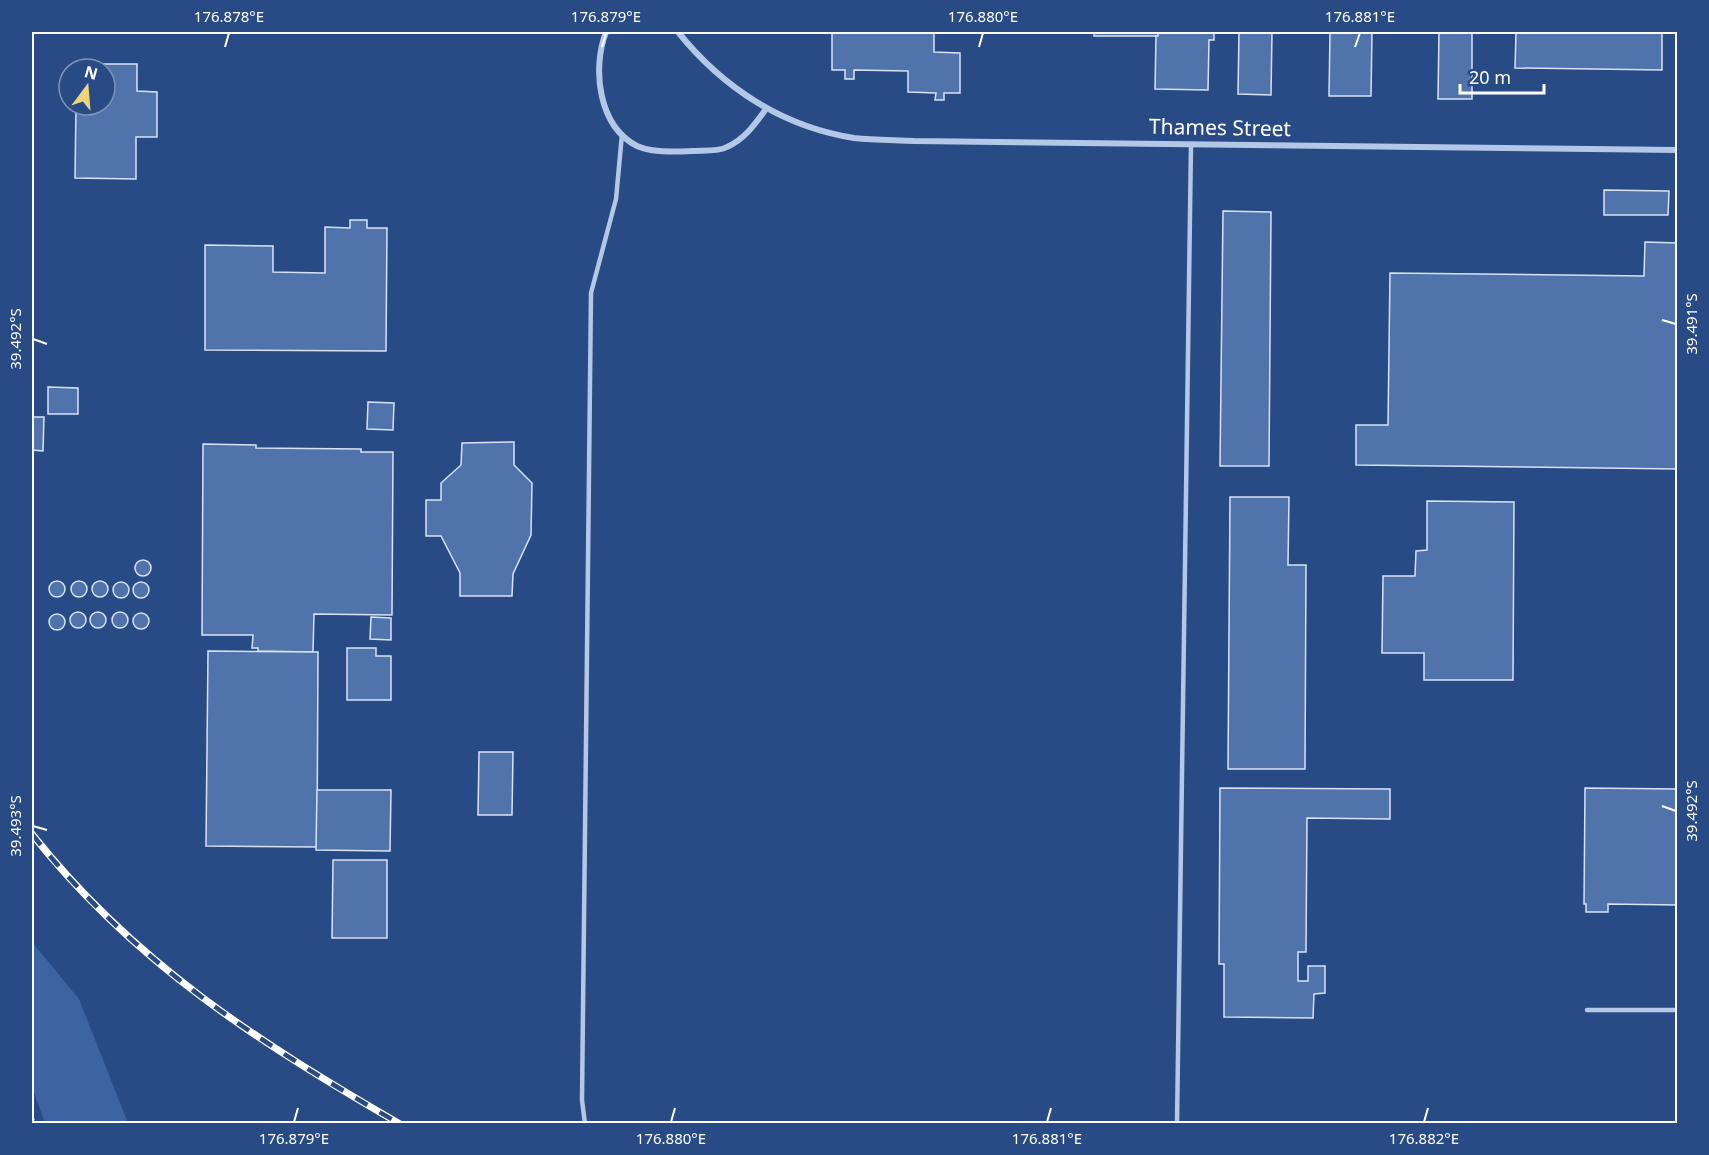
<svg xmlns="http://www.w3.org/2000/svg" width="1709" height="1155" viewBox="0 0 1709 1155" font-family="'Noto Sans',sans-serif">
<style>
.green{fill:#3d63a1}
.building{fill:#5173ac;stroke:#d6e3f6;stroke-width:1.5}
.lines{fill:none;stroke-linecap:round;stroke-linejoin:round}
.path{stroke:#b3c7e7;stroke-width:4;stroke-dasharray:3 4.5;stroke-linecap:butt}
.service{stroke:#b3c7e7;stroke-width:4.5}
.minor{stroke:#b3c7e7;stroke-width:6}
.rail-casing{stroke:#fff;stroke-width:7}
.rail{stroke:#284a85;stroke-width:4.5;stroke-dasharray:14;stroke-linecap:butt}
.ticks{fill:none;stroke:#fff;stroke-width:2}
.labels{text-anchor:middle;stroke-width:5;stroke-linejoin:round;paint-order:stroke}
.street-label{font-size:21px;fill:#fff;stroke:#284a85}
.neatline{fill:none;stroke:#fff;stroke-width:2}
.ticks-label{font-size:15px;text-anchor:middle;fill:#fff}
</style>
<rect width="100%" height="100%" fill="#284a85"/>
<path class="green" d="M32,942L79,999L128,1123H45L32,1087Z"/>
<g class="building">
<path d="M832,32H934V52L960,53V93H944V100H935L936,93L908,92V71L854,70V79H845V70H832Z"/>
<rect x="1094" y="32" width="64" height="4"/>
<path d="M1158,32H1214V40H1209L1208,90L1155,89L1156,36H1158Z"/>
<path d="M1239,32H1272L1271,95L1238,94Z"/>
<path d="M1330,32H1372L1371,96H1329Z"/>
<path d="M1439,32H1472V99H1438Z"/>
<path d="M1516,32H1662V70L1515,68Z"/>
<path d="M76,64H137V91L157,92V137H136V179L75,178L76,105H105V69H76Z"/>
<path d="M1604,190L1669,191L1668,215H1604Z"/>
<path d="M1223,211L1271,212L1269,466H1220Z"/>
<path d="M350,220H367V228H387L386,351L205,350V245L273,246V272L325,273V227L350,228Z"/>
<path d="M1645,242L1678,243V469L1356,465V425H1388L1390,273L1644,276Z"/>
<path d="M48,387L78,388V414H48Z"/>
<path d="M368,402L394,403L393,430L367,429Z"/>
<path d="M32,417H44L43,451L32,450Z"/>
<path d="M514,442V465L532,483L531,535L513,574L512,596H460V573L441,536H426V500H441V483L461,465L462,443Z"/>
<path d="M203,444L256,445V448L361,449V452H393L392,615L314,614L313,652L258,651V648H252L253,635H202Z"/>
<path d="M1230,497H1289L1288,565H1306L1305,769H1228Z"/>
<path d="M1427,501L1514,502L1513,680H1424V653H1382L1383,576H1415L1416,551L1427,550Z"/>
<circle cx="143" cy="568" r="8"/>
<circle cx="100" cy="589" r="8"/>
<circle cx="57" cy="589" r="8"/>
<circle cx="79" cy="589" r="8"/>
<circle cx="141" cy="590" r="8"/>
<circle cx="121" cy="590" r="8"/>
<circle cx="78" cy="620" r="8"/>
<circle cx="120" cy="620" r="8"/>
<circle cx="98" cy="620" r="8"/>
<circle cx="141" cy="621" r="8"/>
<circle cx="57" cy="622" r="8"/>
<path d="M371,617L391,618V640L370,639Z"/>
<path d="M347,648H376V656H391V700H347Z"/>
<path d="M208,651L318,652L317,847L206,846Z"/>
<path d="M479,752H513L512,815H478Z"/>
<path d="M1220,788L1390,789V819L1307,818L1306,952H1298V981H1308V966H1325V993L1314,994L1313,1018L1224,1017V964H1219Z"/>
<path d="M1585,788L1678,789V905L1608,904V912H1586V904H1584Z"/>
<path d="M317,790H391L390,851L316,850Z"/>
<path d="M333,860H387V938H332Z"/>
</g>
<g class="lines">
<path class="path" d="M32,1118L34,1124"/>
<g class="service">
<path d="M1587,1010H1678"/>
<path d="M585,1124L582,1100L591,293L616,199L622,134"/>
<path d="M1177,1124L1191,144"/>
</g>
<g class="minor">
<path d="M606,32C592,68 598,126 637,146C652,153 675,152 691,151C702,150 718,152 727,147C745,139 755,124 766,109"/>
<path d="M678,32C723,88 783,127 854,138C874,140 894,140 914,141L1678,150"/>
</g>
<defs>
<path id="rail" d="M32,834C134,963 260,1043 400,1124"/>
</defs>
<use href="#rail" class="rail-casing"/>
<use href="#rail" class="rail"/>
</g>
<path class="ticks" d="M225,47L229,33M602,47L606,33M979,47L983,33M1355,47L1360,33M1662,320L1676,324M33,339L47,344M1662,806L1676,811M33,826L47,830M294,1122L298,1108M671,1122L675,1108M1047,1122L1051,1108M1424,1122L1428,1108"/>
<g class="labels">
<g class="street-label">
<text transform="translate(1220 128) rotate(1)" y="7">Thames Street</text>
</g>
</g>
<rect width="1709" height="1155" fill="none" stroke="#284a85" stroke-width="66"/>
<g transform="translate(87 87) rotate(16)"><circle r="28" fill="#284a85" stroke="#7e92b6" stroke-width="1.5"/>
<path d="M0-4.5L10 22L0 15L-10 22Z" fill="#efd57a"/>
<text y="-9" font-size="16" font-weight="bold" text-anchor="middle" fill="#ffffff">N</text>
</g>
<path d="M1460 84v9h84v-9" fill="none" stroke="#ffffff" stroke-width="3"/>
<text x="1469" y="84" font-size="18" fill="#ffffff" stroke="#284a85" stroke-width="4.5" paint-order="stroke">20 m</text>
<rect x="33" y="33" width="1643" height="1089" class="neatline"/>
<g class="ticks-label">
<text x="229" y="22">176.878°E</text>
<text x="606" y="22">176.879°E</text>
<text x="983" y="22">176.880°E</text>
<text x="1360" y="22">176.881°E</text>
<text transform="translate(1692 324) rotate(-90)" y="5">39.491°S</text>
<text transform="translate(16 339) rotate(-90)" y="5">39.492°S</text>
<text transform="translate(1692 811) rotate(-90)" y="5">39.492°S</text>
<text transform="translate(16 826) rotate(-90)" y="5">39.493°S</text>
<text x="294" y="1144">176.879°E</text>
<text x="671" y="1144">176.880°E</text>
<text x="1047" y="1144">176.881°E</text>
<text x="1424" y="1144">176.882°E</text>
</g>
</svg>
